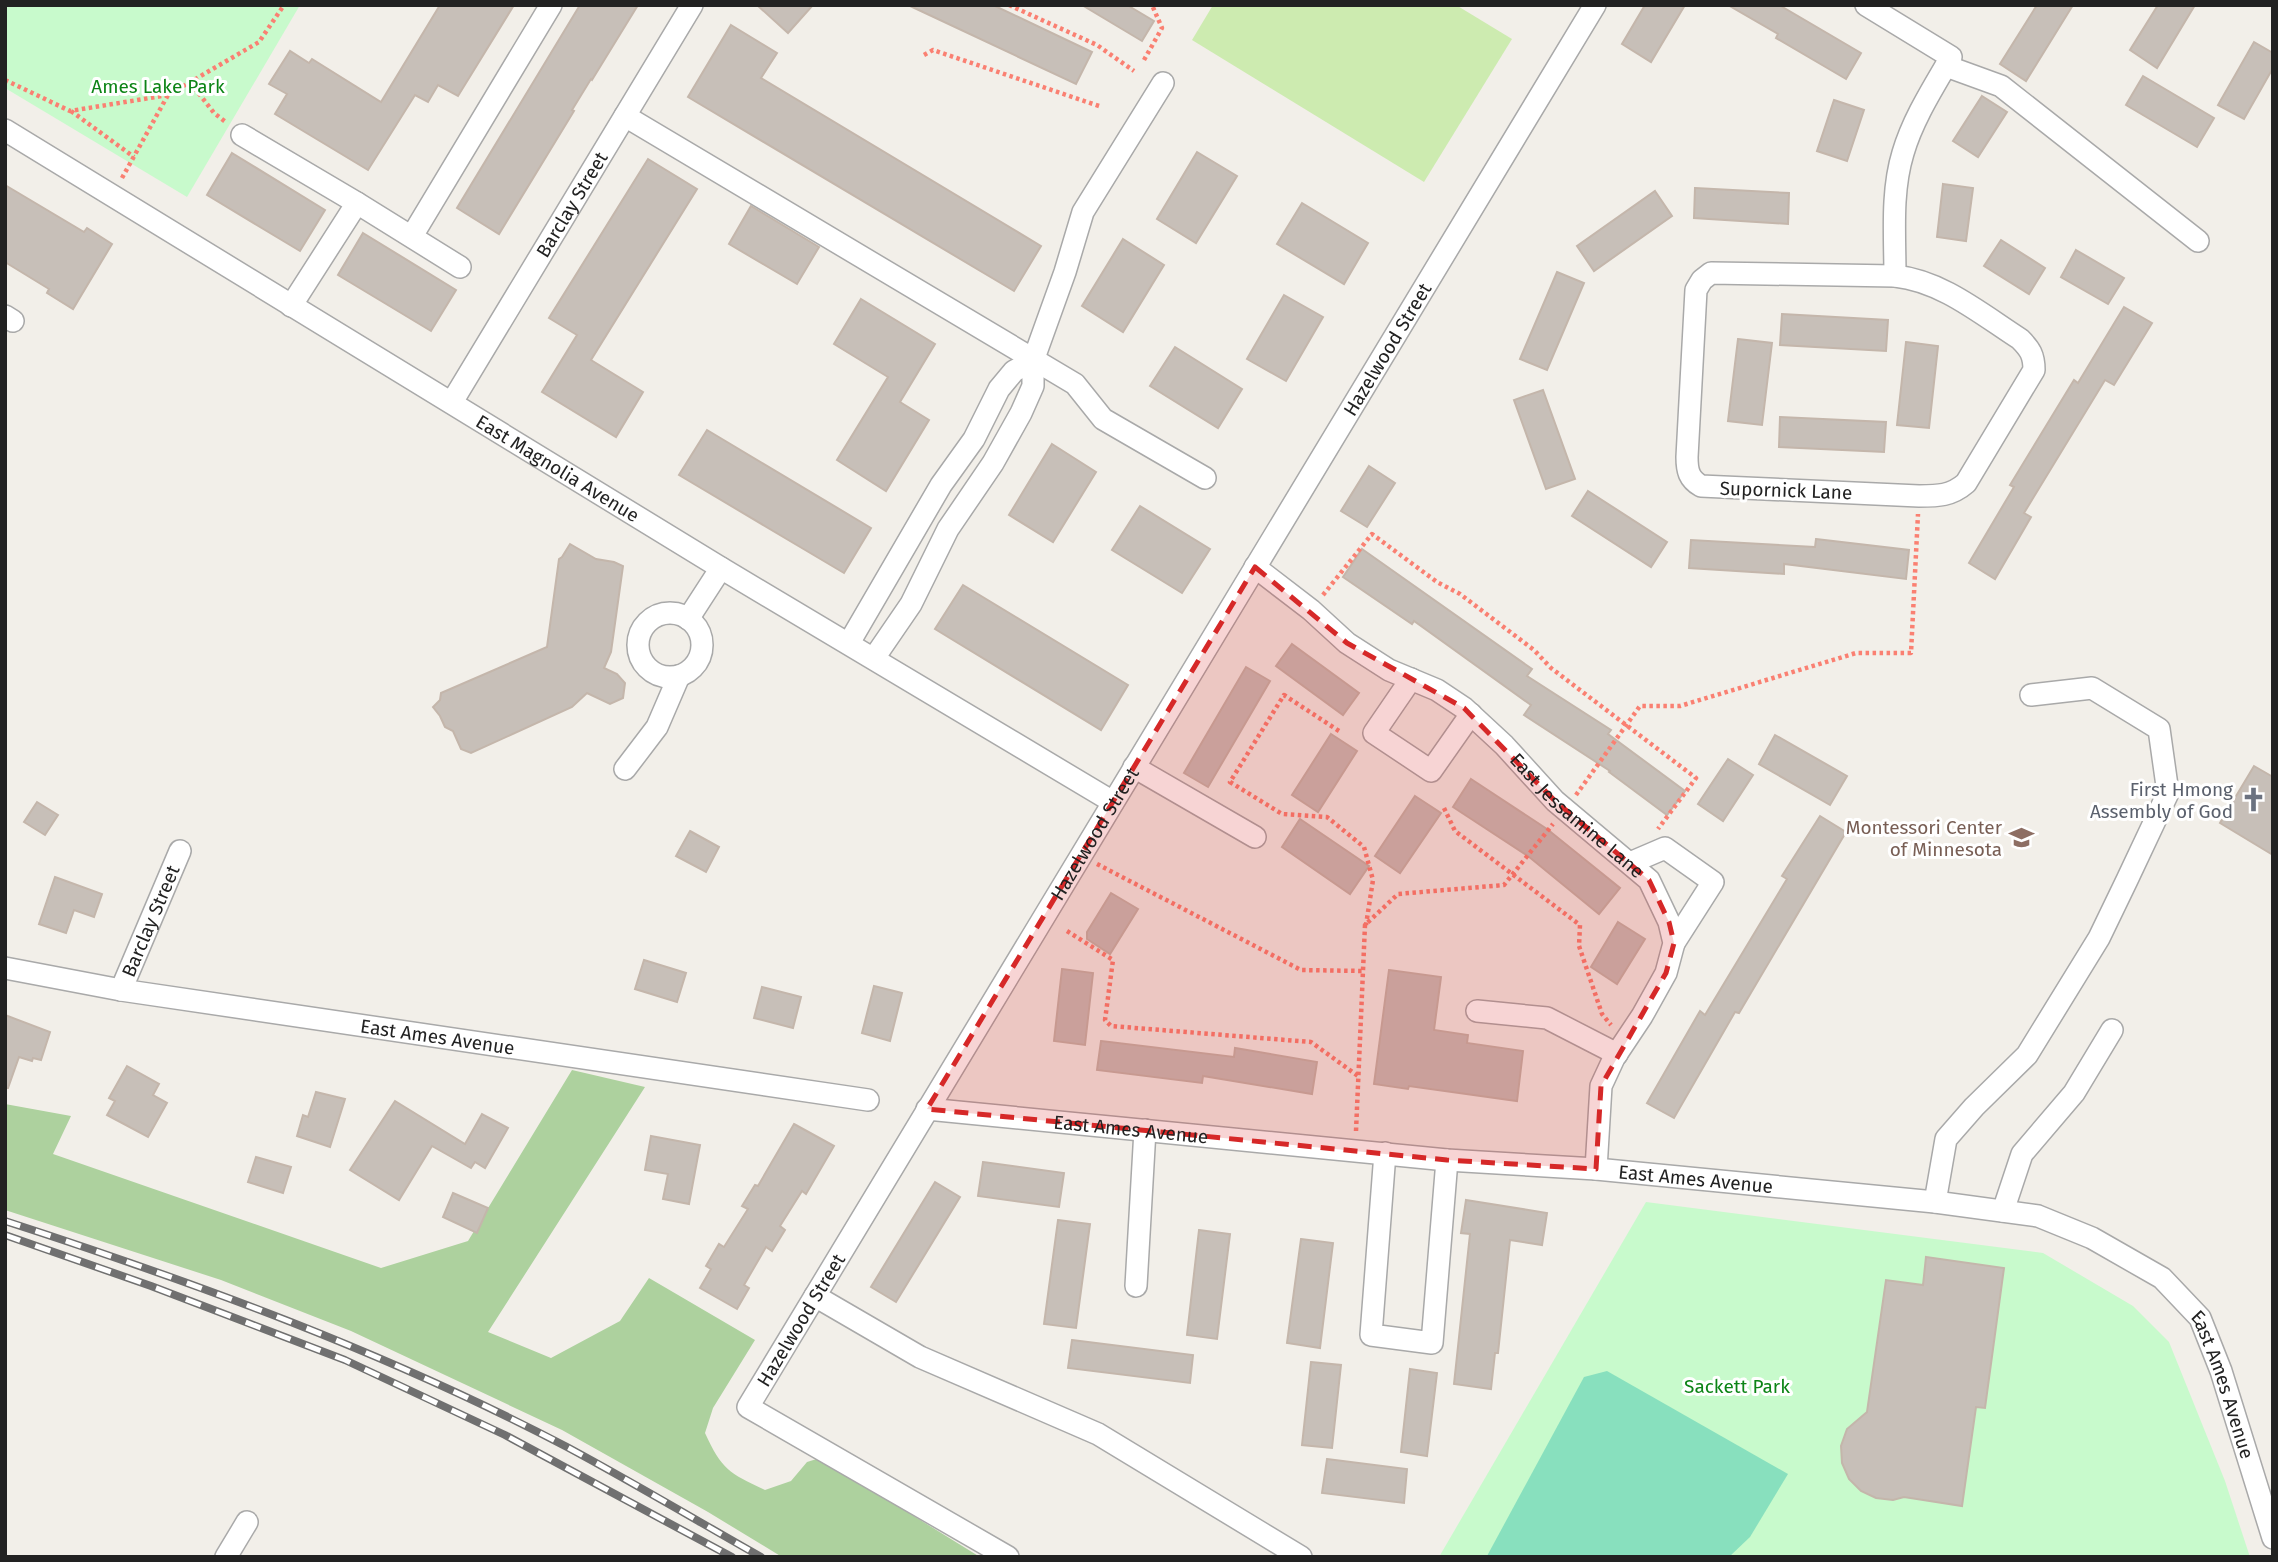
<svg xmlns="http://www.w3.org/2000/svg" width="2278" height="1562" viewBox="0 0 2278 1562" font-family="'Fira Sans',sans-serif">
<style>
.grass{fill:#cdebb0}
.forest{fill:#add19e}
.park{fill:#c8facc}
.pitch{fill:#88e0be}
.building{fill:#c7bfb8;stroke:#c4b6ab;stroke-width:2}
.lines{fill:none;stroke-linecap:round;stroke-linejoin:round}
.minor-casing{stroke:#a9a9a9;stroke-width:24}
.path{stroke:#fa8072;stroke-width:4.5;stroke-dasharray:3.5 3.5;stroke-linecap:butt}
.minor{stroke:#fff;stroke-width:21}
.rail-casing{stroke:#707070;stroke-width:8}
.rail{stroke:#fff;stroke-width:5;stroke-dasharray:16;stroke-linecap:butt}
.marked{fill:#d62828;fill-opacity:0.2;stroke:#d62828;stroke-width:5;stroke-dasharray:14 9;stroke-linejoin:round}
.labels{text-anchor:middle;stroke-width:6;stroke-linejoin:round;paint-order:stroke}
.park-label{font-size:19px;fill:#0c8416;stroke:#fff}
.street-label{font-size:19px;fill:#222;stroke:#fff}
.worship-label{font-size:19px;fill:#5b616d;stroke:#fff;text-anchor:end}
.education-label{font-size:19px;fill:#785e54;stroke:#fff;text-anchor:end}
</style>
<rect width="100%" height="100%" fill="#f2efe9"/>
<path class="grass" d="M1213,5H1456L1512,39L1424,182L1192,40Z"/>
<path class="forest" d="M572,1070L645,1087L488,1332L551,1358L620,1321L649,1278L755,1340L713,1408L705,1433C722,1470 729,1473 765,1490L791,1481L807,1462L820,1458L980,1557H782L708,1512L562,1430L351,1331L221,1280L5,1210V1104L71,1116L53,1154L381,1268L468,1241Z"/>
<g class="park">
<path d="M5,5H300L187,197L5,88Z"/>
<path d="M1646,1202L2043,1253L2133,1306L2169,1342L2225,1481L2250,1557H1439Z"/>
</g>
<path class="pitch" d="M1607,1371L1788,1474L1750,1537L1729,1557L1487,1556L1584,1377Z"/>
<g class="building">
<path d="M440,5H514L458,96L438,85L428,102L415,95L368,170L275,114L287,94L269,84L290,51L309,63L312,59L381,102Z"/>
<path d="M580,5H638L592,80L591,79L572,110L574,111L499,234L457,208Z"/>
<path d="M757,5H813L788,33Z"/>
<path d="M908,5H993L1092,52L1076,84Z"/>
<path d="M1082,5H1127L1154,21L1142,41Z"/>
<path d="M1645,5H1685L1651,62L1622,44Z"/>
<path d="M1728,5H1779L1861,53L1846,79L1776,38L1778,34Z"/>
<path d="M2037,5H2073L2026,81L2000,64Z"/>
<path d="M2158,5H2195L2157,68L2130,50Z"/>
<path d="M731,25L777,53L761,78L1041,246L1014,291L688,97Z"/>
<path d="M2254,42L2273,53V68L2244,119L2218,105Z"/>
<path d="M2143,76L2214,118L2197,147L2126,105Z"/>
<path d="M1982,96L2007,112L1978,157L1953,141Z"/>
<path d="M1834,100L1864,110L1847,161L1817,151Z"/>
<path d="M1197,152L1237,176L1196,243L1157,219Z"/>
<path d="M232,153L325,210L300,251L207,195Z"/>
<path d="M648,159L697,189L591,360L643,392L616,437L542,392L577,335L549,318Z"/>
<path d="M1943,184L1973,188L1966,241L1937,237Z"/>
<path d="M5,185L84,232L87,228L112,244L73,309L47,293L49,289L5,262Z"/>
<path d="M1695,188L1789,193L1788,224L1694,218Z"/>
<path d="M1655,191L1672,216L1594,271L1577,246Z"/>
<path d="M1302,203L1368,243L1344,284L1277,244Z"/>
<path d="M751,206L819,247L797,284L729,244Z"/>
<path d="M363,233L456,290L431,331L338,275Z"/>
<path d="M1123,239L1164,265L1123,332L1082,306Z"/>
<path d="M2001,240L2045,268L2029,294L1984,266Z"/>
<path d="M2076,250L2124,278L2108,304L2061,277Z"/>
<path d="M1557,272L1584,283L1547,370L1520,359Z"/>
<path d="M1284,295L1323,317L1286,381L1247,359Z"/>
<path d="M861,299L935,344L900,402L929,420L886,491L837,460L888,377L834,344Z"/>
<path d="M2124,307L2152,323L2114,385L2105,380L2024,513L2031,517L1995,579L1969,563L2014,487L2010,485L2074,380L2078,383Z"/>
<path d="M1782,314L1888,320L1886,351L1780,345Z"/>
<path d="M1738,339L1772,343L1762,425L1728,421Z"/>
<path d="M1906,342L1938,346L1929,428L1897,425Z"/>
<path d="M1175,347L1242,389L1218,428L1150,386Z"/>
<path d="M1543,390L1575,479L1546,489L1514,400Z"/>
<path d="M1780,417L1886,422L1884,452L1779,447Z"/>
<path d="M707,430L871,528L844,573L679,475Z"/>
<path d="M1052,444L1096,472L1053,542L1009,515Z"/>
<path d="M1369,466L1395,483L1367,527L1341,511Z"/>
<path d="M1588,491L1667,542L1651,567L1572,516Z"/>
<path d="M1140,506L1210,549L1182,593L1112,550Z"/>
<path d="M1816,539L1909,550L1906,579L1784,564V574L1689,568L1691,540L1815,547Z"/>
<path d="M570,544L596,559L614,562L623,566L611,652L604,668L617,674L625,683L623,698L610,704L587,693L572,707L471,753L461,749L453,731L445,727L440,716L433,707L440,700L441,693L547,647L559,559L562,557Z"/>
<path d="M1362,549L1532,669L1527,676L1611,730L1608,734L1685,791L1667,815L1609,772L1610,771L1524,715L1531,705L1414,621L1412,624L1343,577Z"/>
<path d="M963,585L1128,685L1101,730L935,629Z"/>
<path d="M1292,644L1359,693L1343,715L1276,666Z"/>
<path d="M1246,667L1270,681L1208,787L1184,773Z"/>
<path d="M1331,734L1357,751L1318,812L1292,795Z"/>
<path d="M1775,735L1847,776L1830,805L1759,764Z"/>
<path d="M1728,759L1753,775L1723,821L1698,804Z"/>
<path d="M2254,766L2273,777V855L2220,823Z"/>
<path d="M1471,779L1547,829L1620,888L1599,914L1528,856L1453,807Z"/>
<path d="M1415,796L1441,813L1400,873L1375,856Z"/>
<path d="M37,802L58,815L45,835L24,822Z"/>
<path d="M1820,816L1846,832L1739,1013L1735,1012L1674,1118L1647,1103L1700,1011L1705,1015L1787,879L1782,876Z"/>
<path d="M1300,819L1369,866L1350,894L1282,847Z"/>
<path d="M690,831L719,847L706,872L676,856Z"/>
<path d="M55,877L102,894L94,917L74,910L66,933L39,924Z"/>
<path d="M1111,893L1138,909L1110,954L1087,939V932Z"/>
<path d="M1618,922L1645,939L1617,984L1591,967Z"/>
<path d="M644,960L686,973L677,1002L635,989Z"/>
<path d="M1062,969L1093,973L1085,1045L1054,1041Z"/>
<path d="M1389,970L1441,977L1434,1030L1468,1035L1467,1043L1523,1051L1517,1101L1409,1086L1408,1089L1374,1084Z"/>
<path d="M874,986L902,993L890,1041L862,1033Z"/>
<path d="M762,987L801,997L793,1028L754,1018Z"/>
<path d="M5,1015L50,1032L41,1060L33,1058L32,1061L19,1057L8,1088H5Z"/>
<path d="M1101,1041L1234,1057L1235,1048L1317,1062L1312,1094L1203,1076L1202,1083L1097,1070Z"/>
<path d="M127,1066L159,1084L153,1095L167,1103L148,1137L107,1115L115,1101L109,1098Z"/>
<path d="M316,1092L345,1099L330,1147L297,1136L303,1115L308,1117Z"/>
<path d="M395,1101L465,1144L482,1114L508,1128L485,1168L475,1162L471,1168L432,1146L399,1200L350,1170Z"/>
<path d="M794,1124L834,1146L806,1194L802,1191L780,1226L785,1230L772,1251L766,1247L744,1285L749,1288L737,1309L700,1288L711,1269L706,1266L719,1244L724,1247L748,1209L742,1206L755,1185L758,1186Z"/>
<path d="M651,1136L700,1145L689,1204L663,1199L668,1174L645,1170Z"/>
<path d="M256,1157L291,1167L283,1193L248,1182Z"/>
<path d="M983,1162L1064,1173L1059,1207L978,1196Z"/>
<path d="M935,1182L960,1197L896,1302L871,1287Z"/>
<path d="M453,1193L488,1208L477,1233L443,1217Z"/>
<path d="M1466,1200L1547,1213L1542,1245L1510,1240L1498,1353H1495L1491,1389L1454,1384L1470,1234L1461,1233Z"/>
<path d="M1058,1220L1090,1224L1076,1328L1044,1324Z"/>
<path d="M1199,1230L1230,1234L1217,1339L1187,1335Z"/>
<path d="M1301,1239L1333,1243L1320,1348L1287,1343Z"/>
<path d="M1926,1257L2004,1268L1985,1408L1976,1407L1962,1506L1904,1497L1893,1500L1876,1498L1861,1491L1849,1479L1842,1463L1841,1446L1847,1429L1867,1412L1886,1280L1923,1285Z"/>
<path d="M1072,1340L1193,1355L1190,1383L1068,1368Z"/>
<path d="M1311,1362L1341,1365L1332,1448L1302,1445Z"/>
<path d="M1410,1369L1437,1373L1427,1456L1401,1452Z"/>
<path d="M1327,1459L1407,1469L1404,1503L1322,1493Z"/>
</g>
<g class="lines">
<defs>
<g id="minor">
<path d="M1866,5L1951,57C1933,88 1913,119 1903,153C1891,192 1895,236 1895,276"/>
<path d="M1946,66L2001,86L2198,241"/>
<path d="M625,116L1075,384L1103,419L1205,478"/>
<path id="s1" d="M5,130L721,568L1113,802"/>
<path d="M242,135L357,203L460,267"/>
<path d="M412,236L551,5"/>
<path d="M1711,273L1895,276C1942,281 1981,314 2020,339C2030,349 2034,355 2034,370L1966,483C1951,496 1938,496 1919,496L1701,486C1689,479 1687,471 1687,457L1696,290L1702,280Z"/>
<path d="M291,306L357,203"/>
<path d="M5,316L13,321"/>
<path id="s2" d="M452,402L692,5"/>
<path id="s3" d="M1255,567L1311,610L1347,643L1389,670L1437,690L1464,708L1504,745L1555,801L1649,880L1669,922L1674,943L1666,973L1642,1016L1614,1058L1601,1086L1596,1169"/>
<circle cx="670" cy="645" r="32"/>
<path d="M688,619L721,568"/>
<path d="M849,643L941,485L974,439L999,389L1014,371L1033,361"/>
<path d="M874,658L911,604L948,529L993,463L1021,413L1033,386V361L1065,272L1083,212L1163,83"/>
<path d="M1411,679L1374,733L1431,771L1471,714"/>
<path d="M1134,767L1255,837"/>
<path d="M625,769L657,727L679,676"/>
<path d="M1630,863L1665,848L1713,882L1674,943"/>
<path id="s4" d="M5,968L121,990L868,1100"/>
<path id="s5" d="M121,990L180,851"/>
<path d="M1477,1011L1547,1018L1617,1054"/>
<path id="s6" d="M927,1109L1447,1160L1596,1169L1935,1202L2038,1216L2092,1238L2162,1278L2200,1318L2221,1371L2273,1538"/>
<path d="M1385,1153L1371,1335L1432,1343L1447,1160"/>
<path d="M1935,1202L1946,1139L1974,1107L2027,1055L2099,938L2127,880L2168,793L2159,729L2092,688L2031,695"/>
<path d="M2003,1211L2022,1154L2074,1093L2112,1030"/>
<path d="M1136,1286L1145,1130"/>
<path d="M815,1296L920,1357L1098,1434L1301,1557"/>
<path d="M226,1557L247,1522"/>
<path id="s7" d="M1008,1557L748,1407L1595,5"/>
</g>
</defs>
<use href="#minor" class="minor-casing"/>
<g class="path">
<path d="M1009,5L1097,45L1134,71"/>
<path d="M924,55L933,50L1102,107"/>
<path d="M1144,60L1162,28L1152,5"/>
<path d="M5,80L70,111L168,95"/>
<path d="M190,82L214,113L227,123"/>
<path d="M71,111L134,157"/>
<path d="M122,178L168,95L259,42L284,5"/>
<path d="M1323,595L1372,534L1437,582L1460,594L1534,650L1551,668L1696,778L1658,829"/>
<path d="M1339,731L1284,695L1230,782L1282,814L1327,817L1364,847L1373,880L1366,925"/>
<path d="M1576,795L1640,706H1680L1856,653H1911L1918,514"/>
<path d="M1444,808L1455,831L1580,925L1579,946L1602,1014L1611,1025"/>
<path d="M1097,864L1301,970L1363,971"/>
<path d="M1067,931L1113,960L1105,1020L1111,1026L1311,1042L1358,1076"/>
<path d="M1356,1131L1365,925L1398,894L1504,885L1553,824"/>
</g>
<use href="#minor" class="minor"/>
<defs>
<g id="rail">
<path d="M5,1221C197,1283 388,1353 567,1447C632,1482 696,1520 761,1557"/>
<path d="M5,1235L151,1286L345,1360L505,1435L732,1557"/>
</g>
</defs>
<use href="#rail" class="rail-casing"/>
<use href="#rail" class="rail"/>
</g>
<path class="marked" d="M1255,567L1347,643L1464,708L1555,801L1649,880L1669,922L1674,943L1666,973L1601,1086L1596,1169L1447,1160L927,1109Z"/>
<defs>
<symbol id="church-bare" viewBox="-9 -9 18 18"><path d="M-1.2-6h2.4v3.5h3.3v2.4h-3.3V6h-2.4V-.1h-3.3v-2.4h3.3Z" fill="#6b7280" stroke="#fff" stroke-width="2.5" paint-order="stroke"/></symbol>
<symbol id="school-bare" viewBox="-9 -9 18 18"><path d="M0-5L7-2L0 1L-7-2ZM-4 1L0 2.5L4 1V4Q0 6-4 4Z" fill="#8d6e63" stroke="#fff" stroke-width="2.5" paint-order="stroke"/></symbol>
</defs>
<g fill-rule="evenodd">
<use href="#church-bare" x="2236" y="782" width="35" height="35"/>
<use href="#school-bare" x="2004" y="820" width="35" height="35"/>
</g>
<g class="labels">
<g class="park-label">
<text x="158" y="93">Ames Lake Park</text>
<text x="1737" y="1393">Sackett Park</text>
</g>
<g class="street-label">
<text dy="7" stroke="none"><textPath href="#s2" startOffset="231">Barclay Street</textPath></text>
<text dy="7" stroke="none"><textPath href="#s7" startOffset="1536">Hazelwood Street</textPath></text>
<text dy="7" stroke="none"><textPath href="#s1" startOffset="648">East Magnolia Avenue</textPath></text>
<text transform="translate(1786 490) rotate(2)" y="7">Supornick Lane</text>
<text dy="7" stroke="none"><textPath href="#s3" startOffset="410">East Jessamine Lane</textPath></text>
<text dy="7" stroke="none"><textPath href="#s7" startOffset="970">Hazelwood Street</textPath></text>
<text dy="7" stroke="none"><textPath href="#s5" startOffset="75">Barclay Street</textPath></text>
<text dy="7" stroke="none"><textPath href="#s4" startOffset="438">East Ames Avenue</textPath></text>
<text dy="7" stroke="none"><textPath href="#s6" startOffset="205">East Ames Avenue</textPath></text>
<text dy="7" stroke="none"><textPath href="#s6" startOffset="772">East Ames Avenue</textPath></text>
<text dy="7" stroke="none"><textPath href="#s7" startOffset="402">Hazelwood Street</textPath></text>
<text dy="7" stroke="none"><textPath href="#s6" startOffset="1381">East Ames Avenue</textPath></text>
</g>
<g class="worship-label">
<text x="2233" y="796">First Hmong<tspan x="2233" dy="22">Assembly of God</tspan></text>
</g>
<g class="education-label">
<text x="2002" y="834">Montessori Center<tspan x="2002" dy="22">of Minnesota</tspan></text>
</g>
</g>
<rect width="2278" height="1562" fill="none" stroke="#222222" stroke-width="14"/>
</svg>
